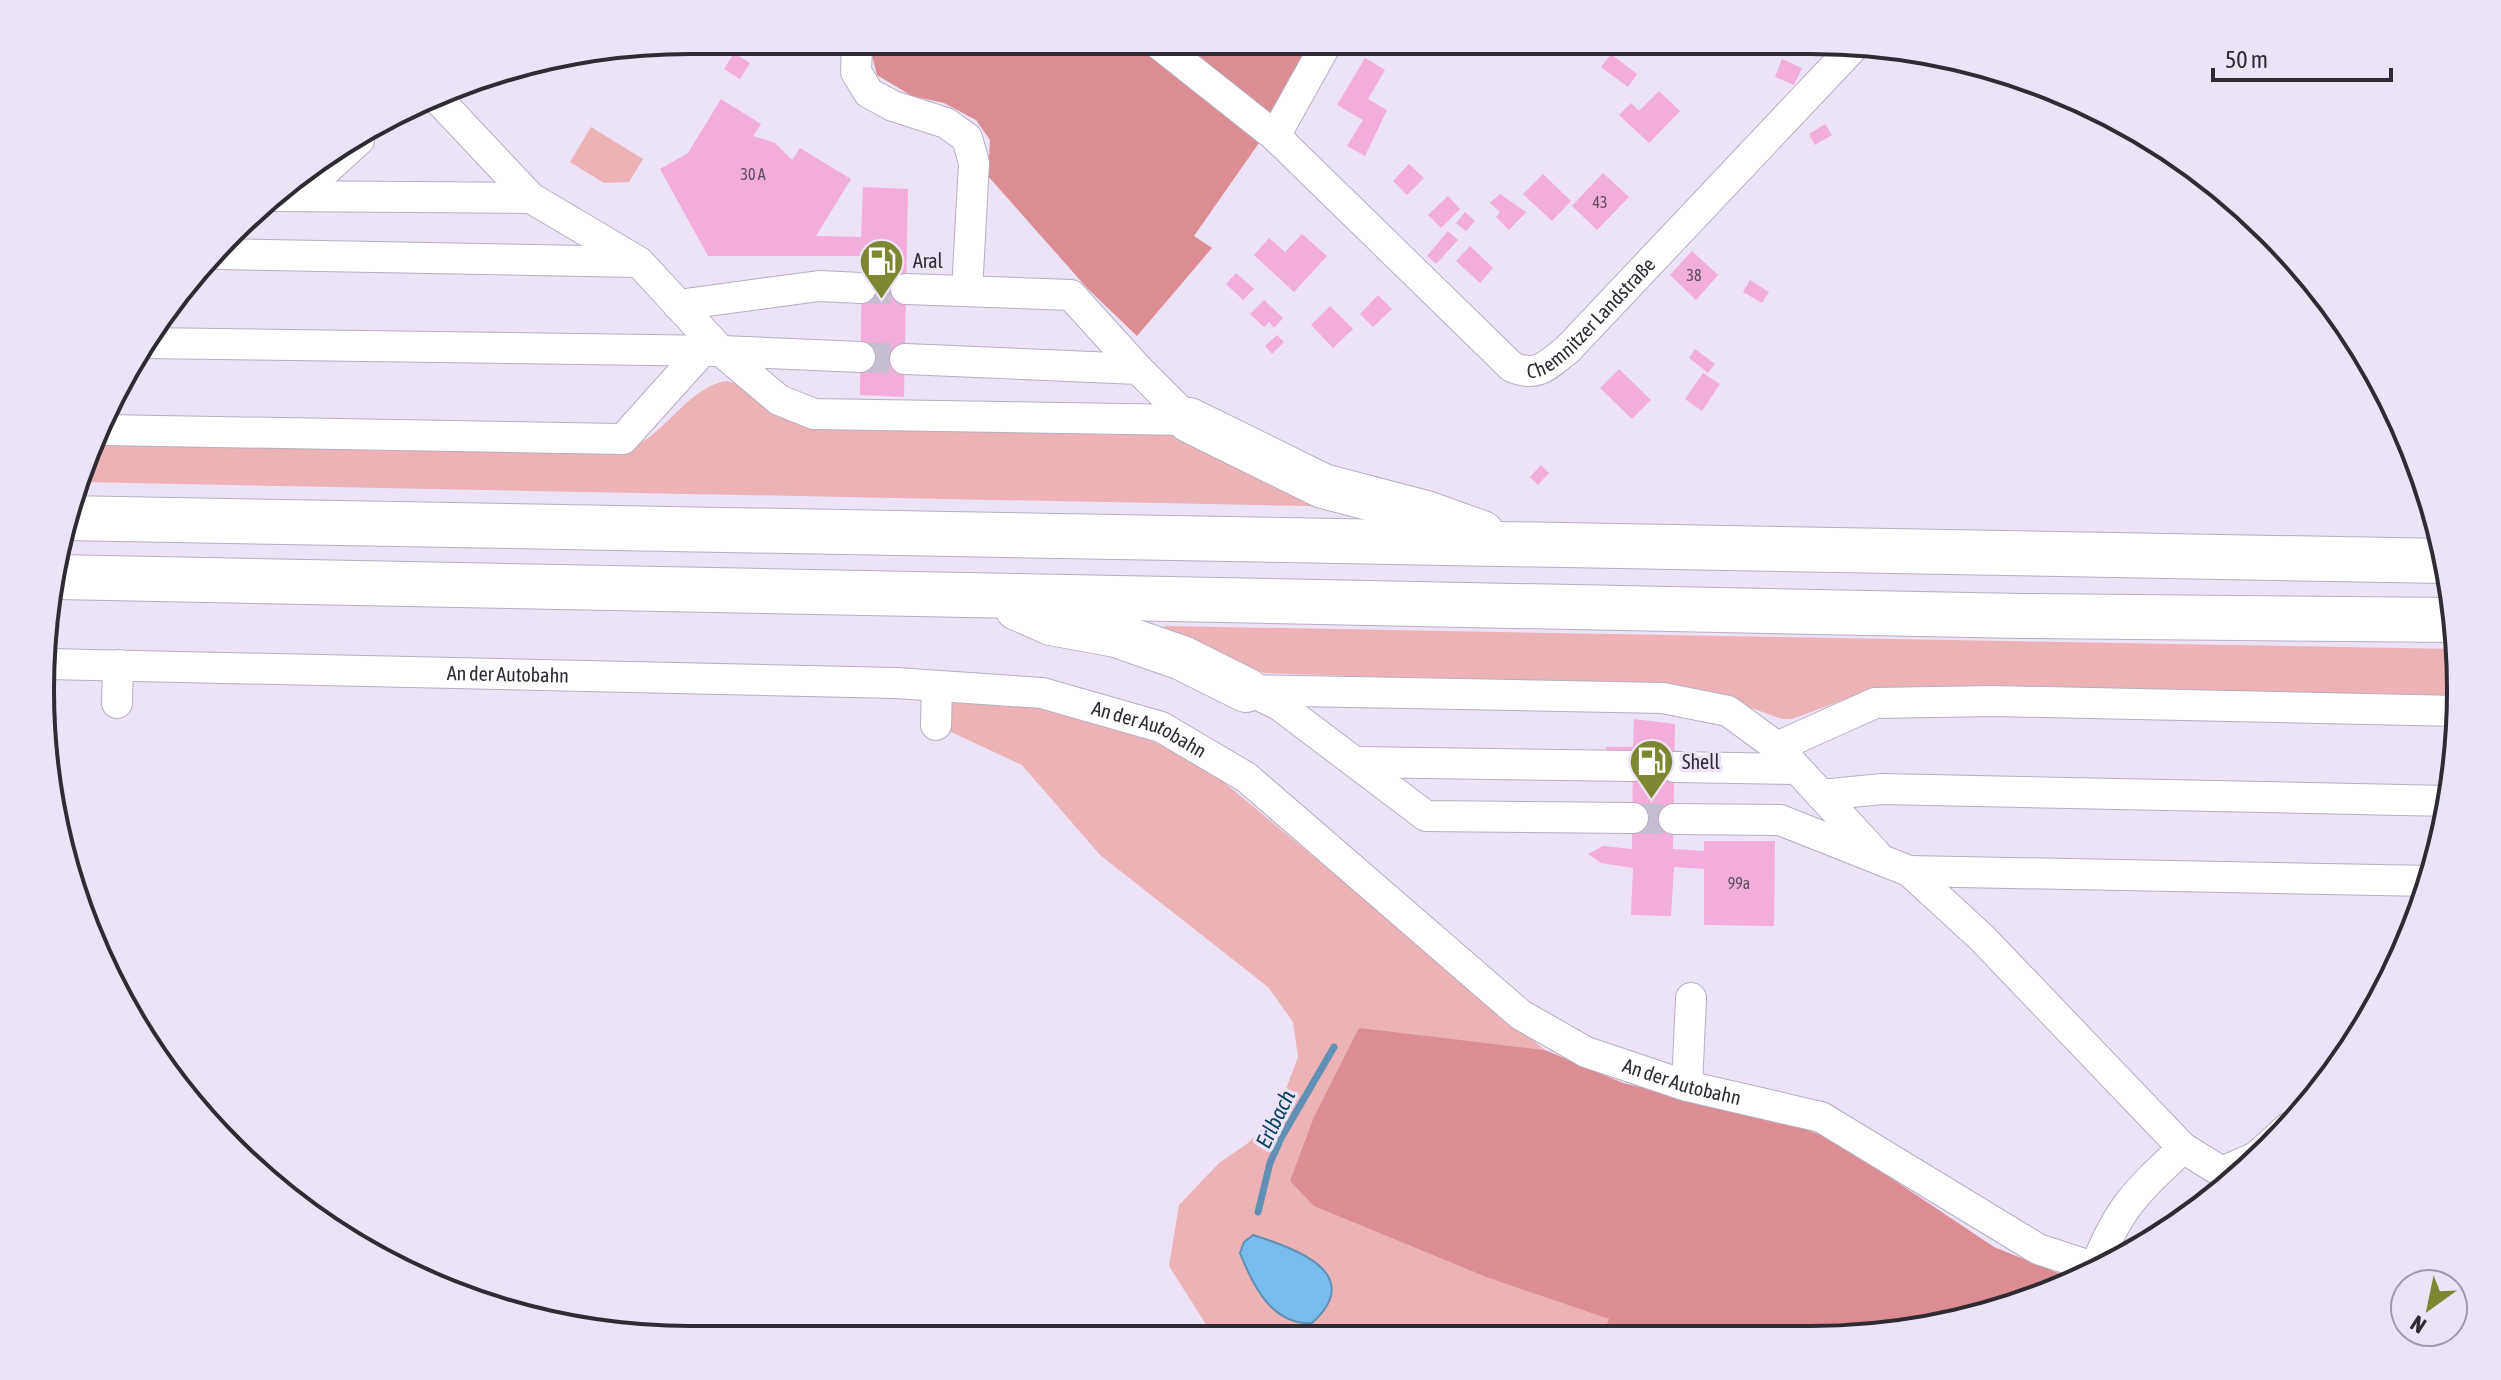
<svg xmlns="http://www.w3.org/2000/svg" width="2501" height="1380" viewBox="0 0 2501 1380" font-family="'Asap Condensed',sans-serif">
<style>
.green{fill:#ecb2b6}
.forest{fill:#dc8c93}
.water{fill:#77bcec;stroke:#6190b4;stroke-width:2}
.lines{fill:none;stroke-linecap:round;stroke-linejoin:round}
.stream{stroke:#6190b4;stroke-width:7}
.building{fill:#f2adda}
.minor-tunnel{stroke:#c6bed0;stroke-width:30;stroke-dasharray:30 15;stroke-linecap:butt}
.minor-casing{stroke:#b7aec1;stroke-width:32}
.highway-casing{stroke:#b7aec1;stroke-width:46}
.minor{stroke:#fff;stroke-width:30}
.highway{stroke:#fff;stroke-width:44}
.labels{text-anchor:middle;stroke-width:7;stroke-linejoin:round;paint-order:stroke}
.number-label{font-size:16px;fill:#604c5d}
.poi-label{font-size:20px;fill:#2f2b33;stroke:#ece3f7;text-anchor:start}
.street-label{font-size:20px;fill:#2f2b33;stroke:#ece3f7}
.water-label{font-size:22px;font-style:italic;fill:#074160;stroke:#ece3f7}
.rim{fill:none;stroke:#2f2b33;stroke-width:4}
</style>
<rect width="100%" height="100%" fill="#ece3f7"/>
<g class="green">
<path d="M591,127L643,159L629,182L604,183L570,162Z"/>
<path d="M727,381L745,386L775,411L1147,429L1189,436L1355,507L80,482L100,438L637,445C669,428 691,386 727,381Z"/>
<path d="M1165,626L2460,649L2458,698L1870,690L1792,719H1782L1695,688L1265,673L1241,668L1159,630Z"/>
<path d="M952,698L1046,706L1125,729L1201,763L1545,1050L1359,1029L1290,1181L1315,1206L1486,1277L1610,1319L1602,1335L1409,1336C1385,1325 1366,1316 1345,1336L1214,1337L1169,1266L1179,1205L1219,1163L1248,1143L1277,1113L1298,1057L1293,1022L1268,987L1100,855L1022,765L936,725Z"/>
</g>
<g class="forest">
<path d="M868,40L1318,41L1277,117L1194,236L1212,248L1137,336L1087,288L988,176L990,140L976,120L944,103L912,96L877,75Z"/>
<path d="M1359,1028L1545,1050L1623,1083L1787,1122L1834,1140L1994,1247L2073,1279L2020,1305L1895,1334L1602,1335L1609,1319L1486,1277L1314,1206L1290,1181L1314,1117Z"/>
</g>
<path class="water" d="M1253,1235C1294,1248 1367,1273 1312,1323C1272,1325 1253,1286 1240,1253L1244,1242Z"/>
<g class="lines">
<path class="stream" d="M1258,1212L1270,1163L1281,1138L1334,1047"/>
</g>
<g class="building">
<path d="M734,53L750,63L740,79L724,69Z"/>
<path d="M1611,54L1637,74L1628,87L1601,67Z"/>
<path d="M1365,58L1385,70L1368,99L1387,110L1365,156L1347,146L1363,120L1337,105Z"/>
<path d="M1782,59L1802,68L1794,85L1775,77Z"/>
<path d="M1659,91L1680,111L1649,143L1619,115L1631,103L1639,111Z"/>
<path d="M721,99L761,124L753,136L775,143L792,160L800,148L851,179L816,236L861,237L863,187L908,189L904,397L860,395L862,256H708L660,169L688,153Z"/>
<path d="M1825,124L1832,135L1815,145L1809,134Z"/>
<path d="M1409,164L1424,178L1407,195L1393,181Z"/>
<path d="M1603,173L1629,197L1597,230L1572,206Z"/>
<path d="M1543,174L1571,201L1552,221L1523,194Z"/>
<path d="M1500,194L1526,212L1509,230L1496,217L1500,212L1490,203Z"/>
<path d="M1448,196L1460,209L1441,228L1428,215Z"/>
<path d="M1465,212L1475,221L1466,231L1456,223Z"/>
<path d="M1448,231L1458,240L1436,264L1427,256Z"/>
<path d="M1302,234L1327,256L1294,292L1254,255L1269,238L1285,252Z"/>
<path d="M1470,246L1493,268L1480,283L1456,261Z"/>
<path d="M1692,251L1718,275L1696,300L1670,275Z"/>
<path d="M1236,273L1254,289L1243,300L1226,284Z"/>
<path d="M1750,280L1769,292L1762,303L1743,292Z"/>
<path d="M1378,295L1392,309L1373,327L1360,314Z"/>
<path d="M1264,300L1283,318L1274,328L1269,322L1264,327L1250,314Z"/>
<path d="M1330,306L1353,329L1333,348L1311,325Z"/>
<path d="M1277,335L1284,342L1272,354L1265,346Z"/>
<path d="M1695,349L1715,364L1708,373L1689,358Z"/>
<path d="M1619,369L1651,400L1632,419L1600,388Z"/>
<path d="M1703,373L1720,384L1702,411L1685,399Z"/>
<path d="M1541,465L1549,473L1538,485L1530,477Z"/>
<path d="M1634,719L1675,724L1673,849L1704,851V841H1775L1774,926L1704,925V869L1674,867L1671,916L1631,915L1633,868L1601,863L1588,854L1603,846L1632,849L1633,758L1608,759L1606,747H1633Z"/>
</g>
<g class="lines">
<g class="minor-tunnel">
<path d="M861,288L906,289"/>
<path d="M860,357L905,359"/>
<path d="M1633,766L1675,767"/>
<path d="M1633,818L1674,819"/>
</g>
<defs>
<g id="minor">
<path d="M865,40L857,47L856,72L869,93L893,106L946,123L967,138L974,163L967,291"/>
<path id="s1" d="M1155,41L1275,136L1512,367C1538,378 1548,365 1568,349L1858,42"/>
<path d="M437,98L531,198L639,262L721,351L779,400L814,414L1189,420"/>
<path d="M1275,136L1328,41"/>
<path d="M302,170L325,171L359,140"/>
<path d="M274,196L531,198"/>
<path d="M219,254L637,262"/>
<path d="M906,289L1071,295L1138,369"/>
<path d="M678,305L819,286L861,288"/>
<path d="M143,343L721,351L860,357"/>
<path d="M905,359L1138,369L1189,420"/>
<path d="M104,430L623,439L702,351"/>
<path id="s2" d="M48,664L896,683L1042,693L1161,727L1246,777L1521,1015L1586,1052L1687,1086L1821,1117L2038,1249L2096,1268"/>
<path d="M1246,690L1663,698L1728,711L1777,747L1876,854"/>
<path d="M1252,692L1279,705L1426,816L1633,818"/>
<path d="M117,703L118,665"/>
<path d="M936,725L937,686"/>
<path d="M1777,747L1875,703L1993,701L2458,711"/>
<path d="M1355,762L1633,766"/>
<path d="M1675,767L1797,769"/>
<path d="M1821,795L1882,789L2449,801"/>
<path d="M1674,819L1780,820L1909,871L1982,938L2183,1148L2222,1172L2256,1157L2288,1128"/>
<path d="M1909,871L2431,881"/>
<path d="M1687,1086L1691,998"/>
<path d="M2095,1268C2118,1208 2137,1191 2183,1148"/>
</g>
<g id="highway">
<path d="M1189,420L1323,486L1426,513L1482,533"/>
<path d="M64,518L2445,561"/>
<path d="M57,577L2022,616L2455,620"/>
<path d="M1017,608L1051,623L1116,635L1182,658L1246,690"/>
</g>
</defs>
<use href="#minor" class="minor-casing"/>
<use href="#highway" class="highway-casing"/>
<use href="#minor" class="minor"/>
<use href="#highway" class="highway"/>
</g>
<defs>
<symbol id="fuel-pin" viewBox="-11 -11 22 30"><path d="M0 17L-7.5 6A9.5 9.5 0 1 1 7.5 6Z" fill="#7e8632" stroke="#ece3f7"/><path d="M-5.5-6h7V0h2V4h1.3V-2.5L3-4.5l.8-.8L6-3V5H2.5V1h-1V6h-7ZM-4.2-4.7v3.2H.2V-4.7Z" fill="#fff"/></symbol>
</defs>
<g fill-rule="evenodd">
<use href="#fuel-pin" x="856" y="236" width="51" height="69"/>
<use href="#fuel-pin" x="1626" y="736" width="51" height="69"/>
</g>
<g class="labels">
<g class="number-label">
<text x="753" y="180">30 A</text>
<text x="1600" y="208">43</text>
<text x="1694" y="281">38</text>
<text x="1739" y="889">99a</text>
</g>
<g class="poi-label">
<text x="913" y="268">Aral</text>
<text x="1682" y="769">Shell</text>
</g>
<g class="street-label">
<text dy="7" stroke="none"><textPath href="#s1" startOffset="584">Chemnitzer Landstraße</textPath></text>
<text dy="7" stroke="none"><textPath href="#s2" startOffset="460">An der Autobahn</textPath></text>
<text dy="7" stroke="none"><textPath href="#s2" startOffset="1108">An der Autobahn</textPath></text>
<text dy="7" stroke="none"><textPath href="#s2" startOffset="1756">An der Autobahn</textPath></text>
</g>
<g class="water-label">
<text transform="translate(1275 1119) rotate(-64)" y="8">Erlbach</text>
</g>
</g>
<path d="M0 0H2501V1380H0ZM690 54H1811A636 636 0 0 1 2447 690V690A636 636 0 0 1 1811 1326H690A636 636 0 0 1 54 690V690A636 636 0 0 1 690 54Z" fill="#ece3f7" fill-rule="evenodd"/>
<path class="rim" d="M690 54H1811A636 636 0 0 1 2447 690V690A636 636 0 0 1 1811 1326H690A636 636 0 0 1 54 690V690A636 636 0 0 1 690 54Z"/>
<g transform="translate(2429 1308) rotate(213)"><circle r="38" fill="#ece3f7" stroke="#a099a9" stroke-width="2"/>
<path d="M0-6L14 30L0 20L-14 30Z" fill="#7e8632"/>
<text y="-12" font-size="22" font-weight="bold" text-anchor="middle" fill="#2f2b33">N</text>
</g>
<path d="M2213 68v12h178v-12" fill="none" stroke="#2f2b33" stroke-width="4"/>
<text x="2225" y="68" font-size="24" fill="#2f2b33" stroke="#ece3f7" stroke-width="6" paint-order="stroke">50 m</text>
</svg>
